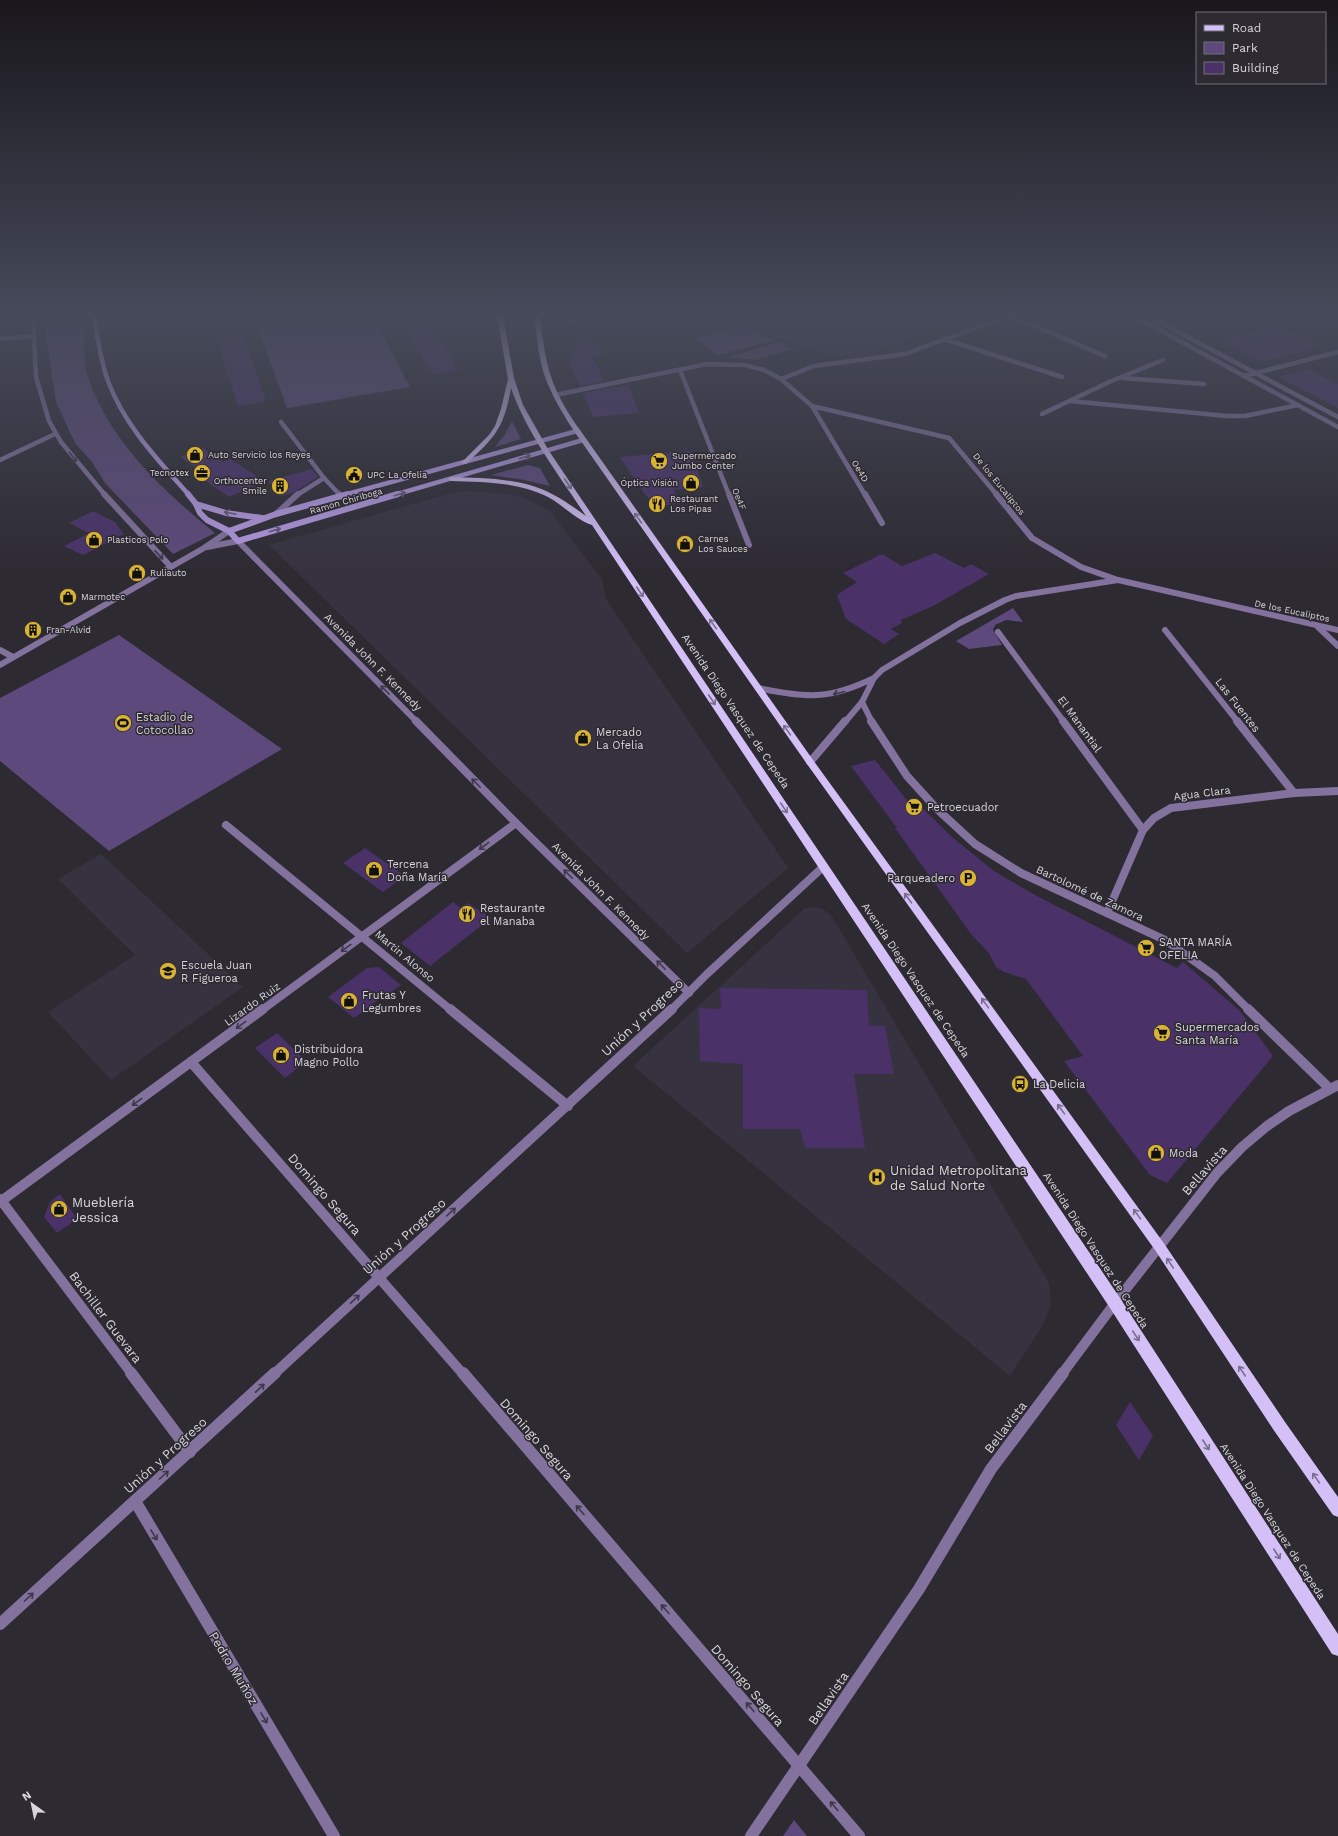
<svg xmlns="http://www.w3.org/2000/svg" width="1338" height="1836" viewBox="0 0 1338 1836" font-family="'Work Sans',sans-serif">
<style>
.built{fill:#36323f}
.green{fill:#5d497b}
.building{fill:#4a3269}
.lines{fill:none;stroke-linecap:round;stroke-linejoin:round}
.minor-far4{stroke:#83729e;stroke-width:4.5}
.minor-far3{stroke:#83729e;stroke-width:6}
.minor-far2{stroke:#83729e;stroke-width:8}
.minor-far1{stroke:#83729e;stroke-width:10}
.minor{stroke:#83729e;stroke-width:12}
.tertiary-far2{stroke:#83729e;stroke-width:4.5}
.tertiary-far1{stroke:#83729e;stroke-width:6}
.tertiary{stroke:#83729e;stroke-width:10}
.secondary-far1{stroke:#b499e0;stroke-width:4.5}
.secondary{stroke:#b499e0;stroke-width:6}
.primary{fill:#d4c0f7;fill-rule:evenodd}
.oneway{stroke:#3e3848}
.oneway2{stroke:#635678}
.oneway3{stroke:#786e8b}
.labels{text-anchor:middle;stroke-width:3;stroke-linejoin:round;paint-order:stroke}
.far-poi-label{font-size:9px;fill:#d8d6db;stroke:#2d2a32;text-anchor:start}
.far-street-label{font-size:9px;fill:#d8d6db;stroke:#2d2a32}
.street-label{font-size:11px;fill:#d8d6db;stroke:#2d2a32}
.poi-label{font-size:11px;fill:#d8d6db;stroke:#2d2a32;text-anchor:start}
.near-street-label{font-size:13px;fill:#d8d6db;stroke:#2d2a32}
.near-poi-label{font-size:13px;fill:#d8d6db;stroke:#2d2a32;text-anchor:start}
</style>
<rect width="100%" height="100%" fill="#2d2a32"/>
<g class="built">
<path d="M789,316H970L869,354L831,357L752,326Z"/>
<path d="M470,491L506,494L522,497L550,511L602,579L606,599L612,608L788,868L687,953L269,545L452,493Z"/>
<path d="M101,854L243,987L111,1080L48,1012L135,955L58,879Z"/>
<path d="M815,907L823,909L831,915L1049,1283L1051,1304L1044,1323L1010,1376L633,1066L805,908Z"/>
</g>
<g class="green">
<path d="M45,316H84C85,330 83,362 87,374C109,441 161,489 215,533L173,554L105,483L92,462L75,443L56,402L45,332Z"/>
<path d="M325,316H372L410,387L287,408L257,326Z"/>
<path d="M553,316H575L576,322L570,326L555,327Z"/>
<path d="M749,325L773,341L717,355L694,338Z"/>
<path d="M780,342L793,349L755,360L729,357Z"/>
<path d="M512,421L521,439L495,447L504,436Z"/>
<path d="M528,465L540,468L550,486L524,480L491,475Z"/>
<path d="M1013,608L1023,622L1006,620L995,625L993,630L1002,645L969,649L956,641Z"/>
<path d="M119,635L282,749L109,851L0,761V698Z"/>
<path d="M794,1820L807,1836H783Z"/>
</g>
<g class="building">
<path d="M398,316H425L459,370L433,374Z"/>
<path d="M1278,326L1320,347L1261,362L1219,340Z"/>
<path d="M243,336L266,401L238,406L217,340Z"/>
<path d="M592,339L603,355L593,358L604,381L580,386L569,362L579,340Z"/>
<path d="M1309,369L1338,384V408L1278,377Z"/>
<path d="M628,385L639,413L593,417L583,393Z"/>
<path d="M203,448L223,462L230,459L265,481L229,497L194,473L200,471L180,457Z"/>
<path d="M691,451L703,487L674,490L680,504L656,506L643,492L620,457Z"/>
<path d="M312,469L318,477L293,493L280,496L268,481Z"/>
<path d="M93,511L115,522L124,534L83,555L64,546L89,533L69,523Z"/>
<path d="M935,553L964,568L971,564L989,574L935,605L901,620L902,623L891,629L899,634L884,644L846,619L837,595L857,582L843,573L882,554L902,566Z"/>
<path d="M875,760L910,804L914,800L952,837L994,871L1035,895L1177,968L1183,962L1240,1011L1273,1056L1167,1183L1150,1175L1064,1061L1083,1056L1026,979L1004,972L996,967L989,953L971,934L895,828H897L851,766Z"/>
<path d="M365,848L405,876L383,892L343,863Z"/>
<path d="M453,902L461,908L468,903L491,918L430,966L401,943Z"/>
<path d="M379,967L401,985L383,998L382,997L354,1018L328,997L367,968Z"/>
<path d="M720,988L867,990L869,1025L885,1026L894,1074H854L865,1148H805L800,1129H743V1064L700,1061L699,1008L721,1009Z"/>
<path d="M277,1033L306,1061L285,1078L255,1048Z"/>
<path d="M60,1194L77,1219L57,1233L44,1217L50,1202Z"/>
<path d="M1130,1402L1153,1436L1139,1460L1116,1425Z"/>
</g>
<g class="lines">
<g class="minor-far4">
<path d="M33,316L36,377L49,421L61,442L105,495"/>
<path d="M1011,316L1105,356"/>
<path d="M0,339L32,336"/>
<path d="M944,339L1062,377"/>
<path d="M680,370L729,495"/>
<path d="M1244,376L1338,352"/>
<path d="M1123,378L1204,384"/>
<path d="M781,379L814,366L905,354L1008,316"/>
<path d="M1070,401L1227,416H1245L1298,405"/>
<path d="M812,406L865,495"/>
<path d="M1042,414L1109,382L1163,360"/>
<path d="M281,422L324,478L297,495"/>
<path d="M0,460L55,434"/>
<path d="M324,478L340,495"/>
</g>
<g class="minor-far3">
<path d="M104,494L171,567"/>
<path d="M339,494L342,497"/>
<path d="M729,494L749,545"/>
<path d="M865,494L882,523"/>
<path d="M276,514L298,494"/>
<path d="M238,541L417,722"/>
<path d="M1318,627L1338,646"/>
<path d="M1165,630L1238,722"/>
<path d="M998,632L1064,722"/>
<path d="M0,650L13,657"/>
<path d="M758,688C806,698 829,700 874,678"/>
<path d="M862,702L872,722"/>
<path d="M845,722L862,702L874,678L882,670L960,623L1005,600L1016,596L1118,580"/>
</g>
<g class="minor-far2">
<path d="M416,721L516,823L689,993"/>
<path d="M871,721L907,776L937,809L975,844L1021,873L1165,940L1215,976L1249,1010"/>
<path d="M1063,721L1143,830"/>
<path d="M1237,721L1294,793"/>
<path d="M810,762L845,721"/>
<path d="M226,825L451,1010"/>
<path d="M1107,913L1143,830L1154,818L1171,808L1294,793L1338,791"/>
<path d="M262,1010L516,823"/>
<path d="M671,1010L707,974L823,867"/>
</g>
<g class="minor-far1">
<path d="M450,1009L568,1106"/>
<path d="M1248,1009L1329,1088"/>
<path d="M191,1062L463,1374"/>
<path d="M0,1199L132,1374"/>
<path d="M0,1202L263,1009"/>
<path d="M274,1374L672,1009"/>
<path d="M1062,1374L1115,1303"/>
</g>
<g class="minor">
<path d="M131,1373L190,1452"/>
<path d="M463,1373L859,1836"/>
<path d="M135,1501L334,1836"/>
<path d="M0,1624L275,1373"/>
<path d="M751,1836L919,1589L991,1469L1063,1373"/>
</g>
<g class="tertiary-far2">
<path d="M1134,316L1338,427"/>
<path d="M1148,316L1338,417"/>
<path d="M555,395L707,364L745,365L764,370L781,379L812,406L949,438L997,495"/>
</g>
<g class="tertiary-far1">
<path d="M996,494L1032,538L1081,567L1118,580L1338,630"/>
<path d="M207,547L238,541"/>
<path d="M0,665L204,548L229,531"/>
</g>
<path class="tertiary" d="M1115,1303L1217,1173L1242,1147L1267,1126L1289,1111L1338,1085"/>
<g class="secondary-far1">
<path d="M94,316C98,338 100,360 108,381C124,425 159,461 189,495"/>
<path d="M344,495L577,431"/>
<path d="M394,495L583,440"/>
</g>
<g class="secondary">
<path d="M188,494L196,504L200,513L207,520L229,531L238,541L398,494"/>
<path d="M196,504L226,513L262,518"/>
<path d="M229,531L276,514L348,494"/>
</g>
<g class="primary">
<path d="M497,316H503L514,378L523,405L549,451L1120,1298L1338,1634V1656L1332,1654L1110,1308L592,525C576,520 563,505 548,497C518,482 484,482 451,481L448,479L451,477C485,478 521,478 552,494C564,500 575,508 586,516C559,475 527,434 511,388C504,428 495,437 466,464L461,463L489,435L495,426L501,409L508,379Z"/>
<path d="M534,316H539C543,334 544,353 549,370C555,392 567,412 580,430L813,760L1163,1242L1285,1422L1338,1497V1517L1333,1515L1275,1432L1155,1250L807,764L574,431C562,413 551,394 544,374C538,355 537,335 534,316Z"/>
</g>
</g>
<defs><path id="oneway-shaft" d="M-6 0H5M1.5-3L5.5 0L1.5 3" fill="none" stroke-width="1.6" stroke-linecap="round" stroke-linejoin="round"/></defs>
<g class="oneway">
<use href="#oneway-shaft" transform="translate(73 457) rotate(52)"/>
<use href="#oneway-shaft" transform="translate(159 555) rotate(47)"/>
<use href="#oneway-shaft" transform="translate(385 690) rotate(-135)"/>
<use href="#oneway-shaft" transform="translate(839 693) rotate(166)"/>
<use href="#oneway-shaft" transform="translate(476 783) rotate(-135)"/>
<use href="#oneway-shaft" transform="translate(484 846) rotate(143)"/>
<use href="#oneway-shaft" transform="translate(568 874) rotate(-135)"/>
<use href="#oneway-shaft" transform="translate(346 948) rotate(144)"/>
<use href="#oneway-shaft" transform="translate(661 965) rotate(-135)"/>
<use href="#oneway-shaft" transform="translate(241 1025) rotate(144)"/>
<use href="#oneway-shaft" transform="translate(137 1102) rotate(144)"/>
<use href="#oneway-shaft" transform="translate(451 1212) rotate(-42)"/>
<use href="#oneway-shaft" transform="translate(355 1299) rotate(-43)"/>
<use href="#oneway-shaft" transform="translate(260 1388) rotate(-43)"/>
<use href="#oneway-shaft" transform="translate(164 1475) rotate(-42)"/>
<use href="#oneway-shaft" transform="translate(580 1510) rotate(-131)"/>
<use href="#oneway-shaft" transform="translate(154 1535) rotate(59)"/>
<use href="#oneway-shaft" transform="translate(29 1597) rotate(-42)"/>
<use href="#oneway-shaft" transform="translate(665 1609) rotate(-131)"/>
<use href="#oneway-shaft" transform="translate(750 1707) rotate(-131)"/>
<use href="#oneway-shaft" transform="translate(264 1718) rotate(59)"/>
<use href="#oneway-shaft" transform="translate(834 1806) rotate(-130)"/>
</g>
<g class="oneway2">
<use href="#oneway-shaft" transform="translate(525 457) rotate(-16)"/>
<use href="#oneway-shaft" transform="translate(400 494) rotate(-16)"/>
<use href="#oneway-shaft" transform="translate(230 513) rotate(-168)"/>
<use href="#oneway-shaft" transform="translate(275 530) rotate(-16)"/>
</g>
<g class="oneway3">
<use href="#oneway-shaft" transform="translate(568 484) rotate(56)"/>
<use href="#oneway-shaft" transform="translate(638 518) rotate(-125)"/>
<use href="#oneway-shaft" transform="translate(640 592) rotate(56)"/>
<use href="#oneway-shaft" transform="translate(713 624) rotate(-125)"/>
<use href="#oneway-shaft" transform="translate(712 700) rotate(56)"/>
<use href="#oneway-shaft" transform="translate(787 730) rotate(-125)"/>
<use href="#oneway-shaft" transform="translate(784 808) rotate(56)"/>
<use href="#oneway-shaft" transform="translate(908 898) rotate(-126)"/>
<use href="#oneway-shaft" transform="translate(985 1003) rotate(-126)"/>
<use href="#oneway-shaft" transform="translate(1061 1109) rotate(-126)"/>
<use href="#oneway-shaft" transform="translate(1137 1214) rotate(-126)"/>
<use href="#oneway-shaft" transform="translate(1170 1263) rotate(-124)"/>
<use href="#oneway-shaft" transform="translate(1136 1336) rotate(57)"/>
<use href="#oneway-shaft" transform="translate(1242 1371) rotate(-124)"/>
<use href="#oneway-shaft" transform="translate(1206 1445) rotate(57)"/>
<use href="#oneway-shaft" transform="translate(1316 1478) rotate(-125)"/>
<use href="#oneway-shaft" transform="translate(1277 1554) rotate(57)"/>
</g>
<linearGradient id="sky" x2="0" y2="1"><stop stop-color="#19171c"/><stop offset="0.55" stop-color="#464a5a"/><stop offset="1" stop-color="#464a5a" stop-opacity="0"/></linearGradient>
<rect width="1338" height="573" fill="url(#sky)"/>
<defs>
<symbol id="shop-disc" viewBox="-11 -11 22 22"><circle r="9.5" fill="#d9b334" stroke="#2d2a32"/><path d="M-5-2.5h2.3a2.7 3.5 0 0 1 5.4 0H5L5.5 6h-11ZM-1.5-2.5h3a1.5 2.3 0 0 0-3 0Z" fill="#111"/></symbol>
<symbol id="supermarket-disc" viewBox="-11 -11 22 22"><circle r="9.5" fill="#d9b334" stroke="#2d2a32"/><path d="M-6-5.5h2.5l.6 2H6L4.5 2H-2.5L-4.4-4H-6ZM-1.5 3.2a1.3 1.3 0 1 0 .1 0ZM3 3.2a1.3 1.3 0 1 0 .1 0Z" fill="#111"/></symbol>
<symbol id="office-disc" viewBox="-11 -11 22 22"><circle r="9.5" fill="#d9b334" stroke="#2d2a32"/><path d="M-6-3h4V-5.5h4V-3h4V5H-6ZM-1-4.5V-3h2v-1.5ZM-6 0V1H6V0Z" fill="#111"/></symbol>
<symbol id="civic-disc" viewBox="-11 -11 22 22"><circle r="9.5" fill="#d9b334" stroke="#2d2a32"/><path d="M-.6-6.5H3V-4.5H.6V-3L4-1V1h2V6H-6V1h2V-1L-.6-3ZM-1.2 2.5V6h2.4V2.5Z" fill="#111"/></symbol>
<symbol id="building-disc" viewBox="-11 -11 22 22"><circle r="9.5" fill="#d9b334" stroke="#2d2a32"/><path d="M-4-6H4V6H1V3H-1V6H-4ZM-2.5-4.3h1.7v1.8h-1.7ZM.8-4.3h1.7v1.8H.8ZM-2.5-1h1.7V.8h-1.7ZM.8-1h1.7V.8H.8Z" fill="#111"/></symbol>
<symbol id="restaurant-disc" viewBox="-11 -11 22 22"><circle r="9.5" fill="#d9b334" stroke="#2d2a32"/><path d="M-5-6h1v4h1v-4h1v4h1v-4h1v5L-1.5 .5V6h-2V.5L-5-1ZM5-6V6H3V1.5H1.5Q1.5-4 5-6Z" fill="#111"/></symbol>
<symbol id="stadium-disc" viewBox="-11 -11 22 22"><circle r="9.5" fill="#d9b334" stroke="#2d2a32"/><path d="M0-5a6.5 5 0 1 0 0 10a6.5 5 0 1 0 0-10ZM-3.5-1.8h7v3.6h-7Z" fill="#111"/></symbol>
<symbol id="parking-disc" viewBox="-11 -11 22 22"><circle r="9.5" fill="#d9b334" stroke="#2d2a32"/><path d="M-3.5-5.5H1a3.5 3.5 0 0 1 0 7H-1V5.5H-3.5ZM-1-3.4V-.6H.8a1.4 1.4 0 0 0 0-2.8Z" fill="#111"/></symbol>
<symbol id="school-disc" viewBox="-11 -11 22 22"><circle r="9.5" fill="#d9b334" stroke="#2d2a32"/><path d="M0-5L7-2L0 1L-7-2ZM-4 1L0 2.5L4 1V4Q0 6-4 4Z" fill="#111"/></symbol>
<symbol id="bus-disc" viewBox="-11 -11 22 22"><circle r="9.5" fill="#d9b334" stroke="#2d2a32"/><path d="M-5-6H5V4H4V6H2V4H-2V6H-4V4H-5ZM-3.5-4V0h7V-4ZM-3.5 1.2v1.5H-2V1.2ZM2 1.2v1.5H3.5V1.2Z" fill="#111"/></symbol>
<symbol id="hospital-disc" viewBox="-11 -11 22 22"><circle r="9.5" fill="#d9b334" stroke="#2d2a32"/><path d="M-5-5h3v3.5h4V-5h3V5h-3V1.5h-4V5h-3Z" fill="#111"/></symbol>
</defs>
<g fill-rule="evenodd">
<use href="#shop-disc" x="185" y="445" width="20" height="20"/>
<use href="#supermarket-disc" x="649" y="451" width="20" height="20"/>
<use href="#office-disc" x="192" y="463" width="20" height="20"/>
<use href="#civic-disc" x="344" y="465" width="20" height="20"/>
<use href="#shop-disc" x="681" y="473" width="20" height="20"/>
<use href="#building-disc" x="270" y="476" width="20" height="20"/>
<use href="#restaurant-disc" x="647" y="494" width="20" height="20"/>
<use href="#shop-disc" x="84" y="530" width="20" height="20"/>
<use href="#shop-disc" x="675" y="534" width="20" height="20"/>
<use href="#shop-disc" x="127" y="563" width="20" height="20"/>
<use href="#shop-disc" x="58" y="587" width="20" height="20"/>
<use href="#building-disc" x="23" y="620" width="20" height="20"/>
<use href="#stadium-disc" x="113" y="713" width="20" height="20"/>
<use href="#shop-disc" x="573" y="728" width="20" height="20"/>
<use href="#supermarket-disc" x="904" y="797" width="20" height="20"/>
<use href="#shop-disc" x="364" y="860" width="20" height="20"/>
<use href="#parking-disc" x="958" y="868" width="20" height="20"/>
<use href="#restaurant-disc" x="457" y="904" width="20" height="20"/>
<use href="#supermarket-disc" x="1136" y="938" width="20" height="20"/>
<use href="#school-disc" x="158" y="961" width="20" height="20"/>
<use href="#shop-disc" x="339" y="991" width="20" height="20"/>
<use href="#supermarket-disc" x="1152" y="1023" width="20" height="20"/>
<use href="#shop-disc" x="271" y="1045" width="20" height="20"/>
<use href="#bus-disc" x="1010" y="1074" width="20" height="20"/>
<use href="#shop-disc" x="1146" y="1143" width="20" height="20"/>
<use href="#hospital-disc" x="867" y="1167" width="20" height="20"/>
<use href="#shop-disc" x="49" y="1199" width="20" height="20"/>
</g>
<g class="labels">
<g class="far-poi-label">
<text x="208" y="458">Auto Servicio los Reyes</text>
<text x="672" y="459">Supermercado<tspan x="672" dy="10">Jumbo Center</tspan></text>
<text x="189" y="476" text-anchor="end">Tecnotex</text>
<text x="367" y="478">UPC La Ofelia</text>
<text x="267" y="484" text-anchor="end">Orthocenter<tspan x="267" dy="10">Smile</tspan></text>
<text x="678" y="486" text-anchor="end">Óptica Visión</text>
<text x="670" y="502">Restaurant<tspan x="670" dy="10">Los Pipas</tspan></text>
<text x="698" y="542">Carnes<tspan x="698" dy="10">Los Sauces</tspan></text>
<text x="107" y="543">Plasticos Polo</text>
<text x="150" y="576">Ruliauto</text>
<text x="81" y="600">Marmotec</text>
<text x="46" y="633">Fran-Alvid</text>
</g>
<g class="far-street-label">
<text transform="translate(860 471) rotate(59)" y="3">Oe4D</text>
<text transform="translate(999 484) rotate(51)" y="3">De los Eucaliptos</text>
<text transform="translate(739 499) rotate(68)" y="3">Oe4F</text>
<text transform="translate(346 501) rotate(-16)" y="3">Ramon Chiriboga</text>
<text transform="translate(1292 611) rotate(12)" y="3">De los Eucaliptos</text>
</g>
<g class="street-label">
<text transform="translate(373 662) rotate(45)" y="4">Avenida John F. Kennedy</text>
<text transform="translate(1238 705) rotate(52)" y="4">Las Fuentes</text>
<text transform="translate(736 711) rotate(56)" y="4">Avenida Diego Vasquez de Cepeda</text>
<text transform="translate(1080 724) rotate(54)" y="4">El Manantial</text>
<text transform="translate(1202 793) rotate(-7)" y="4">Agua Clara</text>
<text transform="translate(601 891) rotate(45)" y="4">Avenida John F. Kennedy</text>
<text transform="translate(1090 893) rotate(25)" y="4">Bartolomé de Zamora</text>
<text transform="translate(405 956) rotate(40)" y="4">Martin Alonso</text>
<text transform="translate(916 980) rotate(56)" y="4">Avenida Diego Vasquez de Cepeda</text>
<text transform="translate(252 1004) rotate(-36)" y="4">Lizardo Ruiz</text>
<text transform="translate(1096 1250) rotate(57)" y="4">Avenida Diego Vasquez de Cepeda</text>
<text transform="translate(1273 1521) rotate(57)" y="4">Avenida Diego Vasquez de Cepeda</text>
</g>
<g class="poi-label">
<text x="136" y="721">Estadio de<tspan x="136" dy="13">Cotocollao</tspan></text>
<text x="596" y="736">Mercado<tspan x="596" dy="13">La Ofelia</tspan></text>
<text x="927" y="811">Petroecuador</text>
<text x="387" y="868">Tercena<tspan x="387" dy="13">Doña María</tspan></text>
<text x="955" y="882" text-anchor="end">Parqueadero</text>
<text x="480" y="912">Restaurante<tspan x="480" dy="13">el Manaba</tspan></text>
<text x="1159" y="946">SANTA MARÍA<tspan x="1159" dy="13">OFELIA</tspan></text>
<text x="181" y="969">Escuela Juan<tspan x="181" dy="13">R Figueroa</tspan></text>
<text x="362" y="999">Frutas Y<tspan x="362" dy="13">Legumbres</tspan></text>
<text x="1175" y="1031">Supermercados<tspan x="1175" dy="13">Santa María</tspan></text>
<text x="294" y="1053">Distribuidora<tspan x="294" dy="13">Magno Pollo</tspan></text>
<text x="1033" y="1088">La Delicia</text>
<text x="1169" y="1157">Moda</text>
</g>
<g class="near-street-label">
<text transform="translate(642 1017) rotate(-43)" y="5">Unión y Progreso</text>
<text transform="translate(1204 1170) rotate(-49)" y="5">Bellavista</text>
<text transform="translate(325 1194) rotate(49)" y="5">Domingo Segura</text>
<text transform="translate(404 1236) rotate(-42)" y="5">Unión y Progreso</text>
<text transform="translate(106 1317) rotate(53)" y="5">Bachiller Guevara</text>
<text transform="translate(1005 1427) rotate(-53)" y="5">Bellavista</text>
<text transform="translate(537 1439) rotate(49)" y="5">Domingo Segura</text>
<text transform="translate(165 1455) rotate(-42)" y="5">Unión y Progreso</text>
<text transform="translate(234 1668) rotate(59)" y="5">Pedro Muñoz</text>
<text transform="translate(748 1685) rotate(49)" y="5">Domingo Segura</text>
<text transform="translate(828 1698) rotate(-56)" y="5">Bellavista</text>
</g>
<g class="near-poi-label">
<text x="890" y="1175">Unidad Metropolitana<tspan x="890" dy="15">de Salud Norte</tspan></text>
<text x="72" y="1207">Mueblería<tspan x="72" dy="15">Jessica</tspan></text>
</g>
</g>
<rect x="1196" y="12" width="130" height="72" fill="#2d2a32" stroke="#716f76"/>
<rect x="1204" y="25" width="20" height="6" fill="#d4c0f7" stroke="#716f76"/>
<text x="1232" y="32" font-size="12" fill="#d8d6db">Road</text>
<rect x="1204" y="42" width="20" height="12" fill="#5d497b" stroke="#716f76"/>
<text x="1232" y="52" font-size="12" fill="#d8d6db">Park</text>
<rect x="1204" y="62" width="20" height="12" fill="#4a3269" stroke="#716f76"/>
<text x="1232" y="72" font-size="12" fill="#d8d6db">Building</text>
<g transform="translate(32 1804) rotate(327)" stroke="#2d2a32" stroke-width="3" paint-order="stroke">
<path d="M0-3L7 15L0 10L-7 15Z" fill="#d8d6db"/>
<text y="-6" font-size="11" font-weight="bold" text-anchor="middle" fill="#d8d6db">N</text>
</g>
</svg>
